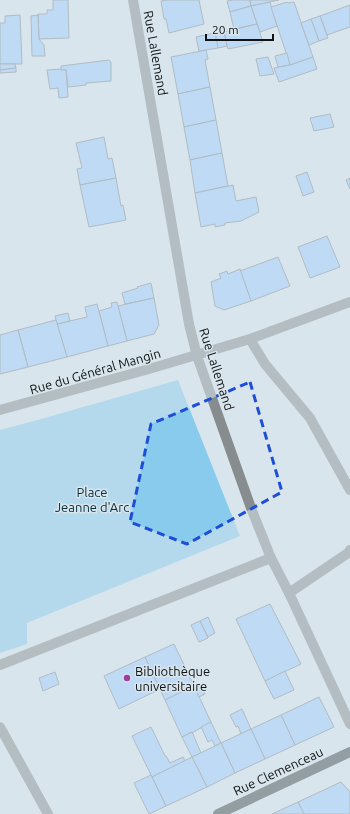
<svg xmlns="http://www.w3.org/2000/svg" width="350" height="814" viewBox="0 0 350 814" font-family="Ubuntu,sans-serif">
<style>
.green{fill:#88cbec}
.building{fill:#a0cdfc;stroke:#808890}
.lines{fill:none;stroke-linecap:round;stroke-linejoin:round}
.street{stroke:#878d8e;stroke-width:10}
.primary{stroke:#3e484a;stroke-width:10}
.marked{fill:none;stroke:#1d4ed8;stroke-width:3;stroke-dasharray:8 5;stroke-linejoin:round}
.poi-dot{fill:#9e3ca2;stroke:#d9e5ec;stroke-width:1.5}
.labels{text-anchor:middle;stroke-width:3;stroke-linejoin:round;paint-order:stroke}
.street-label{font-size:13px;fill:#0f1315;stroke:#d9e5ec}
.park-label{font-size:13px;fill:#073041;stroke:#d9e5ec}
.poi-label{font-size:13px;fill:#0f1315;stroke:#d9e5ec;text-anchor:start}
</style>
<rect width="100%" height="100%" fill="#d9e5ec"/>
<path class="green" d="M178,380L240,536L27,623V644L0,653V430L41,419Z"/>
<g class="building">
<path d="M53,0H68L69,38L39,39L38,14H47V10H53Z"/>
<path d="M167,0H199L204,24L169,33L166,19H164L161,1Z"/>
<path d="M233,0H250L251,6L230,12L227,1Z"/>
<path d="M250,0H279L251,6Z"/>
<path d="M270,2L277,26L260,32L251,6Z"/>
<path d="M287,2L288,3L294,2L313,57L290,65L271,7Z"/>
<path d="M350,5V27L327,35L320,16Z"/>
<path d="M251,6L257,24L234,29L230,12Z"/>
<path d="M20,15L22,64H0V23H5V16Z"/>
<path d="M38,15L39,39L44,45L45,56H32L31,16Z"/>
<path d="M320,16L328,38L319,41L311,19Z"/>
<path d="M311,19L319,41L309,45L301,23Z"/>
<path d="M257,24L263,42L228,49L224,32Z"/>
<path d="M224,32L227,46L218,48L215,33Z"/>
<path d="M215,33L218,48L199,51L196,37Z"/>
<path d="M206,50L208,59L205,60L210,87L178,94L171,57Z"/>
<path d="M287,53L290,65L278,67L275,56Z"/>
<path d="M268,57L274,74L260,76L256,59Z"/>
<path d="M313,57L317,69L279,82L274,68L290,65Z"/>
<path d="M109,60L111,62V81L86,83V85L68,87L66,70H61V66Z"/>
<path d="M0,64H15L16,68L0,70Z"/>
<path d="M16,68V72L0,73V70Z"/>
<path d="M61,69V70H66L68,97L59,98L58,88L50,89L47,70Z"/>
<path d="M210,87L216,120L184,127L178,94Z"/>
<path d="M330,114L334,127L314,131L310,118Z"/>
<path d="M216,120L222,153L190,160L184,127Z"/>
<path d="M104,137L108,159L112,158L116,178L80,185L77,169L82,168L76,143Z"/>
<path d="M222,153L228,186L195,193L190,160Z"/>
<path d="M307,172L314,192L303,196L296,176Z"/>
<path d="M116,178L121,206L123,205L126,220L89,227L80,185Z"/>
<path d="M350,178V189L346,180Z"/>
<path d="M233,185L236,201L256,197L259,212L241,221L225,223V225L215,227V224L201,227L195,193Z"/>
<path d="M327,236L340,267L310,278L298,247Z"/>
<path d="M278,257L290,286L251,301L240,271Z"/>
<path d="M240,269L251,301L224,310L215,306L211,282L221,278L219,274L227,271L228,274Z"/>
<path d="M151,283L154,298L125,304L122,293L138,288L137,287Z"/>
<path d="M154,298L159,325L154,334L127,341L118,306Z"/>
<path d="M117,302L127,341L108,346L99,311L112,307L111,303Z"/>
<path d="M97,304L108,346L67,357L57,324L87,317L85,307Z"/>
<path d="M68,313L70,321L57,324L55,316Z"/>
<path d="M56,320L67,357L28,367L18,330Z"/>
<path d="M18,330L28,367L0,374V335Z"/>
<path d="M270,604L301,664L265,681L236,619Z"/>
<path d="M208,617L215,633L208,637L200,621Z"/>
<path d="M200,621L208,638L199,642L191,625Z"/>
<path d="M174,644L194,686L165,700L145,657Z"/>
<path d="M145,657L160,689L119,709L104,676Z"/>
<path d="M285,671L294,690L274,699L265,681Z"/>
<path d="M55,672L59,684L43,691L39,678Z"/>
<path d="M194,686L211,722L192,733V732L182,737L165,700Z"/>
<path d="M202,687L205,694L199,697L195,689Z"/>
<path d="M319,697L334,727L295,745L281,715Z"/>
<path d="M242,709L251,729L241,734L238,726L236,727L230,715Z"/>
<path d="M281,715L295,745L265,759L251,729Z"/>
<path d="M211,722L221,743L215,746L212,740L208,742L201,727Z"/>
<path d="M151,727L165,756H166L170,763L183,757L185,761L152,777L132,736Z"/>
<path d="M251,729L265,759L235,773L221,743Z"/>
<path d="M192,732L201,753L192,757L182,737Z"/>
<path d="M221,743L235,773L207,787L192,757Z"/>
<path d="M192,757L207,787L166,806L152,777Z"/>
<path d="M151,775L166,806L149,814L134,783Z"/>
<path d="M341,782L350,792V814H304L298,802Z"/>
<path d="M298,802L304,814H272Z"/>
</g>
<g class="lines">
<g class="street">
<path d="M133,0L189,324L197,356L251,508L271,558L289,593L350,724"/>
<path d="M250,339L265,364L310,418L350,490"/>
<path d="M0,410L149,369L250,339L350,302"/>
<path d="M289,593L348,553L350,550"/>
<path d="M0,665L271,558"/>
<path d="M0,727L48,814"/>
</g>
<path class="primary" d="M218,814L350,752"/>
</g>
<path d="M0 0H350V814H0ZM250,382L282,492L187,544L130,522L151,424Z" fill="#d9e5ec" fill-opacity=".55" fill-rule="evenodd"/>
<path class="marked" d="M250,382L282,492L187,544L130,522L151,424Z"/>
<circle class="poi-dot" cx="127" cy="678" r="4"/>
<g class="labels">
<g class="street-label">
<text transform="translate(156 53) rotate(80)" y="5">Rue Lallemand</text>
<text transform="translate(217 369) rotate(72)" y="5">Rue Lallemand</text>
<text transform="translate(95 371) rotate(-16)" y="5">Rue du Général Mangin</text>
<text transform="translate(278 771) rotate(-25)" y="5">Rue Clemenceau</text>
</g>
<g class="park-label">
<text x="92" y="497">Place<tspan x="92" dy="15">Jeanne d'Arc</tspan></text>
</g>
<g class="poi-label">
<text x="135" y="676">Bibliothèque<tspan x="135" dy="15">universitaire</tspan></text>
</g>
</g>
<path d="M206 34v6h67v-6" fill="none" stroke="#0f1315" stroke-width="2"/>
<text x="212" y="34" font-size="12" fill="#0f1315" stroke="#d9e5ec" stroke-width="3" paint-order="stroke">20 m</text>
</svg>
